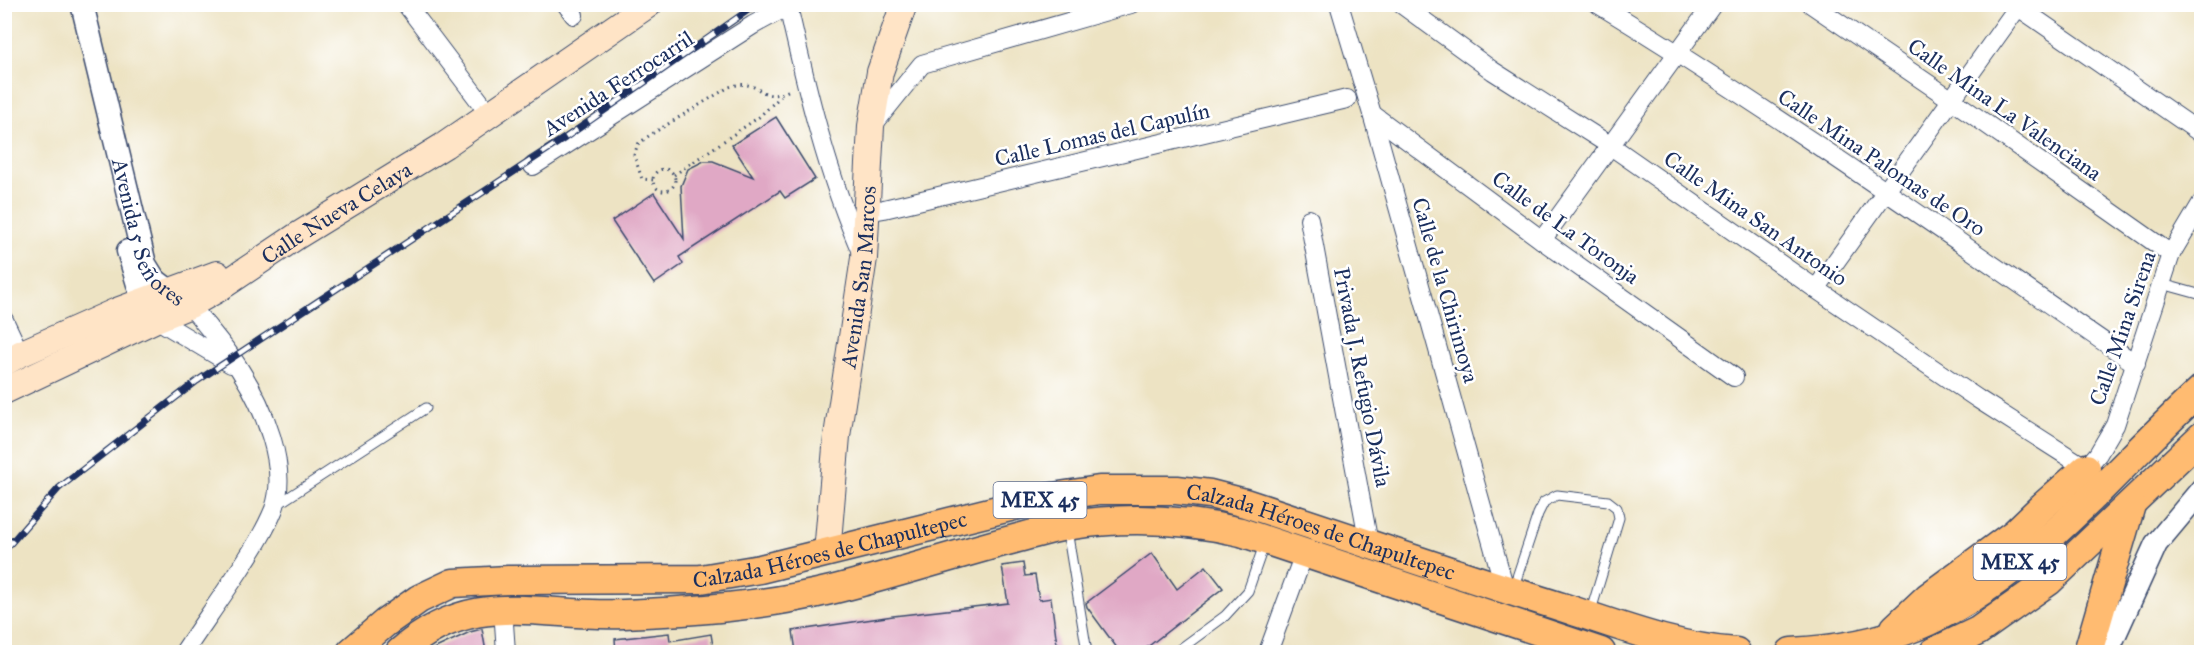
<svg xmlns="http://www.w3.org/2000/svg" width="2206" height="657" viewBox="0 0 2206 657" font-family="'IM FELL Great Primer',serif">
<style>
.building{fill:#e0a8c5}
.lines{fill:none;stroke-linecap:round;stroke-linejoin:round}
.service-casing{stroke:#3a4a6d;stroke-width:11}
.minor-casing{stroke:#3a4a6d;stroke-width:20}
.tertiary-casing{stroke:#3a4a6d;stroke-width:25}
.secondary-casing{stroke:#3a4a6d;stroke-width:28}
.primary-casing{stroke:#3a4a6d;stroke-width:31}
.path{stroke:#3a4a6d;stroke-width:3;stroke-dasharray:1.5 4.5;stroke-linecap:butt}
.service{stroke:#fff;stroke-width:9}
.minor{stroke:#fff;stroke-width:18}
.tertiary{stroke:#fff;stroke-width:22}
.secondary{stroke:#ffe4c6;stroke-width:26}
.primary{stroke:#ffbb71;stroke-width:28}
.rail-casing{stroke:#1b2f5e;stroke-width:7}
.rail{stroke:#fff;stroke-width:4.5;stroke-dasharray:14;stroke-linecap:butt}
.labels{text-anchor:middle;stroke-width:5;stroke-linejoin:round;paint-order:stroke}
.shield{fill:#fff;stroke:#5f6d8e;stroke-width:1.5}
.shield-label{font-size:21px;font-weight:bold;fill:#1b2f5e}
.street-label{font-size:22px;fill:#1b2f5e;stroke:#fff}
</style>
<rect width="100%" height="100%" fill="#fff"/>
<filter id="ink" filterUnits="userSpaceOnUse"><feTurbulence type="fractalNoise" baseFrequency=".0167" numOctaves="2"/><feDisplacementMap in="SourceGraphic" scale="12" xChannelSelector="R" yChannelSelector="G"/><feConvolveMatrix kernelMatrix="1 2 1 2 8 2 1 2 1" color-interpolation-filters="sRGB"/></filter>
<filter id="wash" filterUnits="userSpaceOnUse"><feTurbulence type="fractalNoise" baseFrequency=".008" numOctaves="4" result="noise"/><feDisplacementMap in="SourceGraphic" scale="24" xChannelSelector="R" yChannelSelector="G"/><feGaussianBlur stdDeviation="1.35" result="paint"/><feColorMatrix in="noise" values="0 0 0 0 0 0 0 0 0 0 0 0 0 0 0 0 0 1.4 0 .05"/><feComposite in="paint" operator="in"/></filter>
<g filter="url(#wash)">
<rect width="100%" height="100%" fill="#ede3c3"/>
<g id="blocks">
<g class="building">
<path d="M776,117L815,179L785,198L780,191L679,257L683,264L654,284L612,221L654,193L684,239L681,186L688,169L704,161H713L753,177L732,145Z"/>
<path d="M1152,553L1177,589L1206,566L1223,588L1141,652H1120L1087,607L1086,603Z"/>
<path d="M1023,563L1025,576L1035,575L1039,600L1051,598L1058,652H796L793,631L893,616L1008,603L1002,566Z"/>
<path d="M482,629L486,652H427L470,632Z"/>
<path d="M669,633L670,641L711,634L714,652H616L615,639Z"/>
</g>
</g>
</g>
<g filter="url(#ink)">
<use href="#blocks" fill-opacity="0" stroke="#3a4a6d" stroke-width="1.5"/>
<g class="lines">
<defs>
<g id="service">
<path d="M2162,284L2202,295"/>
<path d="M275,506L426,408"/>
<path d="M1067,530L1087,652"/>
<path d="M1513,589L1538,514L1544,502L1557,495L1608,501L1617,508L1619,518L1590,614"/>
<path d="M1176,652L1225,616L1248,591L1265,542"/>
</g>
<g id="minor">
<path d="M406,4L490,115"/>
<path d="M566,4L574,15"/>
<path d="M1339,4L1372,114L1505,589"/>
<path d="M1401,4L1493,71L1611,146L1816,289L1978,399L2086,468L2098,454L2115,425L2171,254L2202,202"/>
<path d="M1598,4C1782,116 1958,242 2136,364"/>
<path d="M1811,4L1952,100L2171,254"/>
<path d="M2014,4L2202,134"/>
<path d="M788,6C807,90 827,175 862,254"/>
<path d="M1372,114L1542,240L1734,377"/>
<path d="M873,125L922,64L1131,4"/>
<path d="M533,166L753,25L792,4"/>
<path d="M867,212L884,209L1347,99"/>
<path d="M1309,219L1369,544"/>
<path d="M1542,240L1713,4"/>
<path d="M1816,289L2020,4"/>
<path d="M156,319L231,364"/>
<path d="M4,320L20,354"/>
<path d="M503,609L506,652"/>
<path d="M184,652C200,628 217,604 233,580C248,557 264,534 274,509C289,466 263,406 240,370C226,347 206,326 190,305"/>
<path d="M1268,652L1304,554"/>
</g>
<g id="tertiary">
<path id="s1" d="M82,4L145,264L155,280L183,301"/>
<path d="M128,251L143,301L153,315"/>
<path d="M2107,652L2156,544L2202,489"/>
</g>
<g id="secondary">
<path d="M4,363L20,354L117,311L217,274"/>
<path id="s2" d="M4,391L156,319L190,305L218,289L297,236L445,145L649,4"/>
<path id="s3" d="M827,553L837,436L864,258L871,126L880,72L904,4"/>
</g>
<g id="primary">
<path d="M1895,628L1928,597L2015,533L2043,506L2086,468"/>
<path id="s4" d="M351,652L385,623L419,599L453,583L508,580L701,579L760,569L1046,498L1099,490H1177L1210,494L1245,503C1352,538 1458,575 1565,608C1620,626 1677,648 1736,652"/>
<path d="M400,652C475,586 537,618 624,614C695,611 766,606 835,589C896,574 957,554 1018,538C1034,534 1050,529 1066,526C1125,516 1184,519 1241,532L1601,652"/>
<path d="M1791,652C1832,650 1876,643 1915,627C2028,581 2113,470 2202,389"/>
<path d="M1934,652L1978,631L2049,581L2202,436"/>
<path d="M2088,652L2131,505"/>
</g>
</defs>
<use href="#service" class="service-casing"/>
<use href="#minor" class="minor-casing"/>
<use href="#tertiary" class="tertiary-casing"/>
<use href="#secondary" class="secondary-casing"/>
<use href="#primary" class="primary-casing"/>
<g class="path">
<circle cx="664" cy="180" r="11"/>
<path d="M674,175L759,117L781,96"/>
<path d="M653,180L642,179L634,155L638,144L650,135L729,87C762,76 758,106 790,90"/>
</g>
<use href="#service" class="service"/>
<use href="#minor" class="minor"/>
<use href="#tertiary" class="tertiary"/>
<use href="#secondary" class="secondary"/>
<use href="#primary" class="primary"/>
<defs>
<path id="rail" d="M4,551L59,488L197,381L565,138L757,4"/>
</defs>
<use href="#rail" class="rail-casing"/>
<use href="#rail" class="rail"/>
</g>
</g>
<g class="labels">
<g class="shield">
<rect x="993.5" y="482" width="93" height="36" rx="4.5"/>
<rect x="1973.5" y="544" width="93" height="36" rx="4.5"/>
</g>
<g class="shield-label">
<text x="1040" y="507">MEX 45</text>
<text x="2020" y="569">MEX 45</text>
</g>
<g class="street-label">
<text transform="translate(618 83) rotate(-33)" y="8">Avenida Ferrocarril</text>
<text transform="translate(2005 109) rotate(35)" y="8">Calle Mina La Valenciana</text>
<text transform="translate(1102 134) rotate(-13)" y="8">Calle Lomas del Capulín</text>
<text transform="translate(1882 162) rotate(34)" y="8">Calle Mina Palomas de Oro</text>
<text dy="8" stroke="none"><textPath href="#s2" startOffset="378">Calle Nueva Celaya</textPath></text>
<text transform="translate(1756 218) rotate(35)" y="8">Calle Mina San Antonio</text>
<text dy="8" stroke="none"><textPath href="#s1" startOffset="240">Avenida 5 Señores</textPath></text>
<text transform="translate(1566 227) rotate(36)" y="8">Calle de La Toronja</text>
<text dy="8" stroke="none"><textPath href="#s3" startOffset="278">Avenida San Marcos</textPath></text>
<text transform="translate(1446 290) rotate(74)" y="8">Calle de la Chirimoya</text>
<text transform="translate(2122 328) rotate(-71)" y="8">Calle Mina Sirena</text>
<text transform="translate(1363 377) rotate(79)" y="8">Privada J. Refugio Dávila</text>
<text dy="8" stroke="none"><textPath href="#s4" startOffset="1008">Calzada Héroes de Chapultepec</textPath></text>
<text dy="8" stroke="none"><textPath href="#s4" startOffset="504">Calzada Héroes de Chapultepec</textPath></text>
</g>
</g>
<rect width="2206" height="657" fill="none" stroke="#fff" stroke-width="24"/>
</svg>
